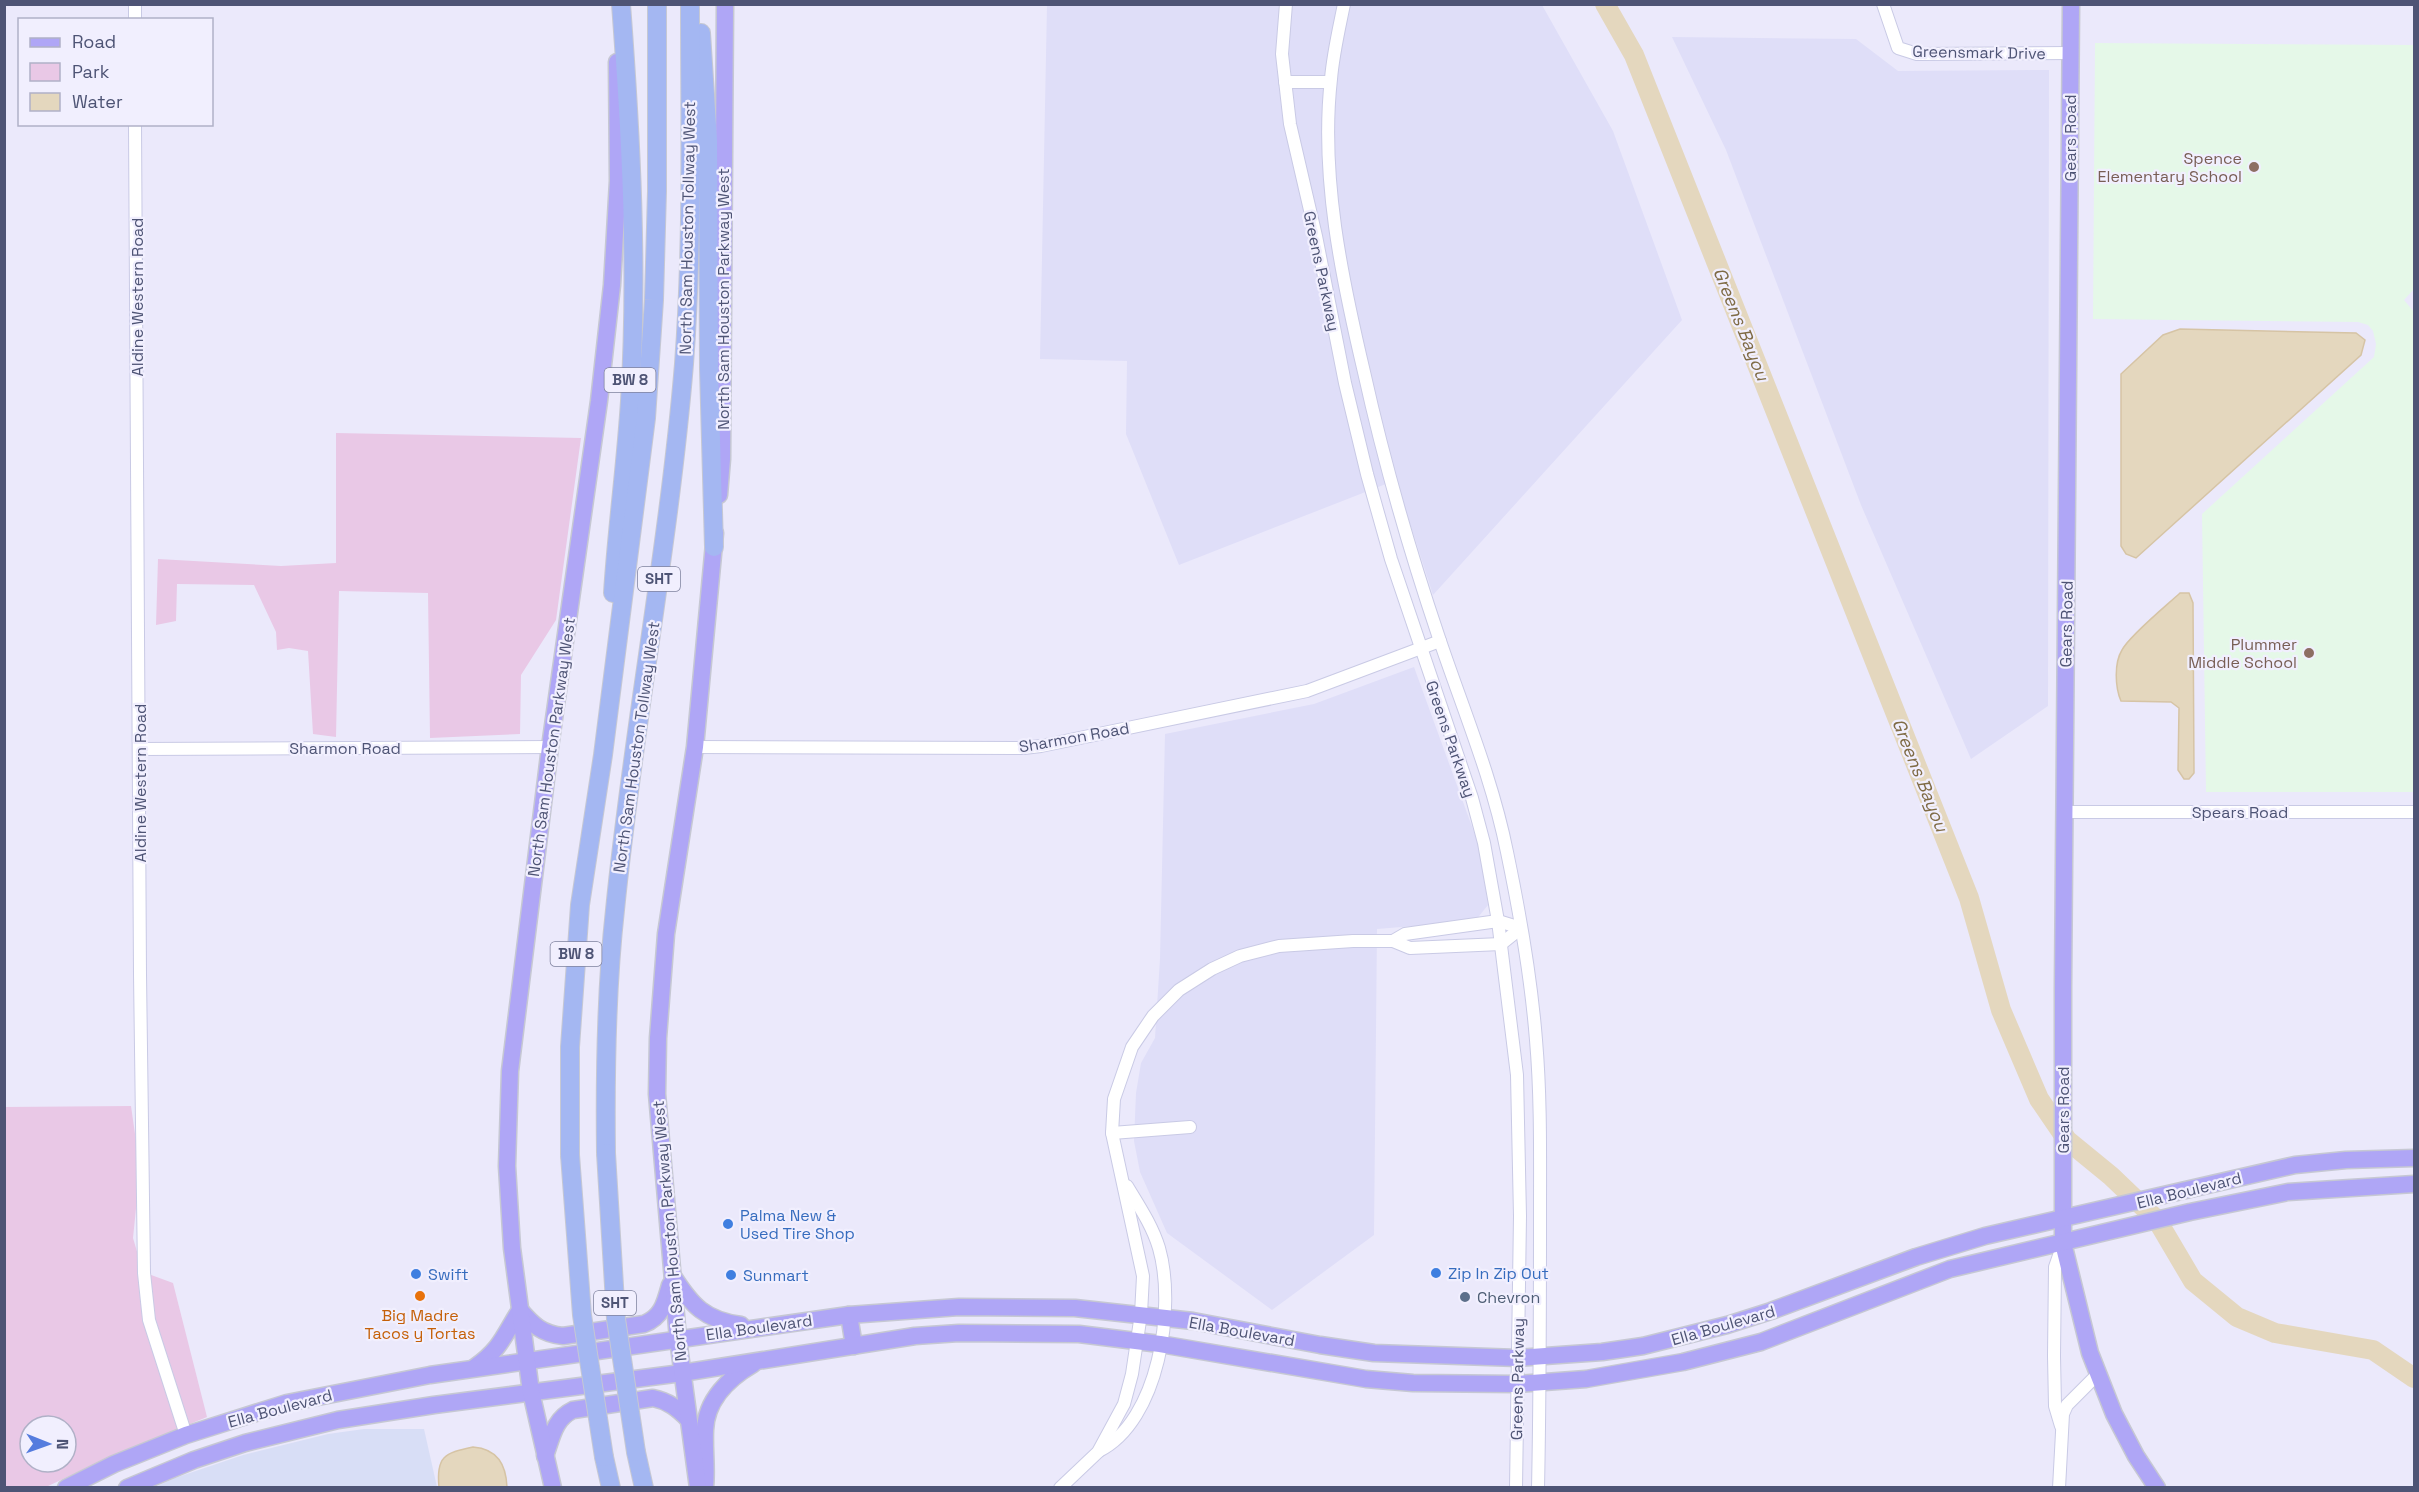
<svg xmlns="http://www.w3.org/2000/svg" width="2419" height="1492" viewBox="0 0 2419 1492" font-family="'Space Grotesk',sans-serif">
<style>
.residential{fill:#dfdef8}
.commercial{fill:#d8def6}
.education{fill:#e5f8e8}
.green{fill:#e9c8e6;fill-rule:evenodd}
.water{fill:#e4d7be;stroke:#d6c4a5;stroke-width:1.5}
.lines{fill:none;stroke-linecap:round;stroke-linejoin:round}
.river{stroke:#e4d7be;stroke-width:20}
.minor-casing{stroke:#c9cae5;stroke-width:14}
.major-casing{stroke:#c6c8d3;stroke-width:19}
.highway-casing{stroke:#c6c8d3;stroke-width:20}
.minor{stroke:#fff;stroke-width:12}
.major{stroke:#afa6f6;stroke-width:16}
.highway{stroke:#a4b7f2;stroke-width:18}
.highway-bridge-casing{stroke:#c6c8d3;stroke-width:20;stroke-linecap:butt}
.highway-bridge{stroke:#a4b7f2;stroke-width:18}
.education-dot{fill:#8d6e63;stroke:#f1effe;stroke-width:2}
.shop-dot{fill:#3f7fe0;stroke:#f1effe;stroke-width:2}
.food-dot{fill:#e8710a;stroke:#f1effe;stroke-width:2}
.service-dot{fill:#5c6f8a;stroke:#f1effe;stroke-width:2}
.labels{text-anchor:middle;stroke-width:4.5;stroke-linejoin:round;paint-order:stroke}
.shield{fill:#f1effe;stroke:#7f829e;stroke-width:1.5}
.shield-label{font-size:15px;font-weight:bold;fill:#4e5475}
.street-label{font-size:16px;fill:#4e5475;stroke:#f1effe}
.education-label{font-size:16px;fill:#785e54;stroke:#f1effe;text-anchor:end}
.shop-label{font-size:16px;fill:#366cbe;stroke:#f1effe;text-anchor:start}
.service-label{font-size:16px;fill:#4e5e75;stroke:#f1effe;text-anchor:start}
.food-label{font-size:16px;fill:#c56008;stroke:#f1effe}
.water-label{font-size:18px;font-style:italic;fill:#7f6b45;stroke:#f1effe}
</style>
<rect width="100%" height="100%" fill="#ebe9fb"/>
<g class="residential">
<path d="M1047,5H1542L1613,131L1682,320L1433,595L1396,480L1179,565L1126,434L1127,361L1040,359Z"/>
<path d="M1672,37L1856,39L1898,71L2049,70L2048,706L1971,759L1861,505L1726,150Z"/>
<path d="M1414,667L1479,846L1488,905L1475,921L1377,929L1374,1235L1272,1310L1167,1233L1140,1172L1134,1141L1136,1093L1141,1063L1155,1038L1160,959L1165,734L1314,704Z"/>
</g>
<path class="commercial" d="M364,1429H424L437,1487H155L175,1478L243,1455L328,1434Z"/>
<path class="education" d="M2095,43L2414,45V289L2404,300L2414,312V792H2206L2202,514L2374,357L2376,344L2373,331L2368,325L2358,322L2093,319Z"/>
<g class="green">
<path d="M336,433L581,438L556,620L521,675L520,734L430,738L428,593L339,591L336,737L313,734L308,651L289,648L277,650L276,632L254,585L177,584L176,621L156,625L158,559L281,566L336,563Z"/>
<path d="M131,1106L140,1169L133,1238L143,1272L173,1283L207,1417L112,1456L46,1487H5L4,1107ZM30,1426H66V1462H30Z"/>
</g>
<g class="water">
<path d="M2180,329L2356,333L2365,340L2361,355L2136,558L2126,554L2121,546V374L2163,335Z"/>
<path d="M2180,593H2189L2193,603L2194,773L2189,779H2184L2178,770L2179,708L2171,702L2121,701C2115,687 2114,663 2122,650C2129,636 2167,605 2180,593Z"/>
<path d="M473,1447C498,1449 506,1465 507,1487H439C436,1457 444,1453 473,1447Z"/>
</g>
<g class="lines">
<path class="river" d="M1605,4L1634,55L1969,898L2001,1010L2039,1099L2067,1140L2111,1176L2157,1220L2193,1281L2237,1317L2275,1333L2373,1350L2414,1378"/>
<defs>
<g id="minor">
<path d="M135,4V20"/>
<path d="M1286,4L1282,54L1290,124L1316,236L1345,383L1367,474L1391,559L1472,798L1484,843L1498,921L1517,1075L1520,1216L1516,1488"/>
<path d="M1344,4C1339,29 1333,54 1331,79C1320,176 1342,279 1364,372C1384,462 1409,549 1438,635C1462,707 1492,777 1507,852C1520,914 1531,977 1536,1040C1541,1098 1540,1156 1540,1214C1540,1305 1540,1396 1538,1488"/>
<path d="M1883,4L1898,48L1917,54L2071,53"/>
<path d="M1285,82H1330"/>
<path d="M135,124L140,974L144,1273L149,1320L186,1435"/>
<path d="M695,747L1024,748L1041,746L1307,691L1440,641"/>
<path d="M140,749L550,747"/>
<path d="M2065,812H2414"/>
<path d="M1393,941L1405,934L1498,921L1521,928"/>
<path d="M1112,1133L1190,1127"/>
<path d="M2061,1426L2055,1406L2054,1356L2055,1267L2063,1244"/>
<path d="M1099,1451C1159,1421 1176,1307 1159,1248C1152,1225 1139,1206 1127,1186"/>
<path d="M1060,1488L1098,1452L1124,1404L1132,1374L1141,1314L1143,1276L1112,1133L1114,1099L1132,1047L1153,1016L1179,990L1212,969L1240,956L1279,946L1353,941H1393L1410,948L1501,944L1521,928"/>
<path d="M2059,1488L2063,1414L2067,1405L2098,1374"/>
</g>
<g id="major">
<path d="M2071,4L2063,987V1243L2090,1353L2114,1414L2136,1456L2157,1488"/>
<path d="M719,495L722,459L725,4"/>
<path d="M673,1276C692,1306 705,1320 741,1325"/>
<path d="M520,1310C533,1325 542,1334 563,1336L644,1324C662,1317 665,1303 670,1285"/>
<path d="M849,1315L854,1346"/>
<path d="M475,1367C501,1349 504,1335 520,1310"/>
<path d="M545,1456C552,1437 554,1419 573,1410L653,1398C668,1401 677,1408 688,1419"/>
<path d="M705,1487C707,1468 704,1449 705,1430C706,1400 729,1378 753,1364"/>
<path d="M66,1488L114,1464L186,1435L287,1403L430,1375L849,1315L959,1307L1075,1308L1193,1321L1320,1345L1374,1353L1518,1358L1602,1352L1643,1346L1727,1325L1771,1311L1916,1257L1985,1236L2295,1165L2346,1160L2414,1158"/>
<path d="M127,1488L194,1460L245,1443L338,1420L434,1405L682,1373L915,1336L959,1333L1079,1334L1160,1344L1366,1379L1413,1383L1517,1384L1586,1379L1683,1362L1761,1342L1950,1269L2190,1212L2288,1192L2414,1184"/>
<path d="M553,1488L531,1392L512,1248L507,1166L510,1071L550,747L599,401L612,285L618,181L617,62"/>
<path d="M698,1488L678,1339L657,1094L658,1038L666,934L695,747L715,533"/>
</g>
<g id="highway">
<path d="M701,33L708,141L709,369L714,547"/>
<path d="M613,593C617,529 626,465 630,401C638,269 631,137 621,4"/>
<path d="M606,1153C605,1071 606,990 615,910C633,727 669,546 684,364C693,244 690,124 690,4"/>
<path d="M570,1155V1047L580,905L603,755L646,418L654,300L657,191V4"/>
<path d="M636,1452L644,1488"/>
<path d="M604,1457L611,1488"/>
</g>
</defs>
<use href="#minor" class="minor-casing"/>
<use href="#major" class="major-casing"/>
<use href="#highway" class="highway-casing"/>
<use href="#minor" class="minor"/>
<use href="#major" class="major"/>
<use href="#highway" class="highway"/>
<defs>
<g id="highway-bridge">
<path d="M606,1153L616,1319L636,1452"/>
<path d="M570,1155L582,1315L604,1457"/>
</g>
</defs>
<use href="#highway-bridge" class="highway-bridge-casing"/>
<use href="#highway-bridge" class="highway-bridge"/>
</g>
<g class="education-dot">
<circle cx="2254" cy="167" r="6"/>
<circle cx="2309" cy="653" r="6"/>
</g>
<g class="shop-dot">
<circle cx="728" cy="1224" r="6"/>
<circle cx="1436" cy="1273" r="6"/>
<circle cx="416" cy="1274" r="6"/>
<circle cx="731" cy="1275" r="6"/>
</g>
<circle class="food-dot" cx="420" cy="1296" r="6"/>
<circle class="service-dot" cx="1465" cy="1297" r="6"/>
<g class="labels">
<g class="shield">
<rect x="604.5" y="368" width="51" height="24" rx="4.5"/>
<rect x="638" y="567" width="42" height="24" rx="4.5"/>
<rect x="550.5" y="942" width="51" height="24" rx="4.5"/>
<rect x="594" y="1291" width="42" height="24" rx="4.5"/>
</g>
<g class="shield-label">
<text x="630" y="385">BW 8</text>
<text x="659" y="584">SHT</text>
<text x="576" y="959">BW 8</text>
<text x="615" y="1308">SHT</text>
</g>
<g class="street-label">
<text transform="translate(1979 52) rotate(1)" y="6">Greensmark Drive</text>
<text transform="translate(2070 138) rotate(-90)" y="6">Gears Road</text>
<text transform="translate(687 228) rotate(-89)" y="6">North Sam Houston Tollway West</text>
<text transform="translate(1322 271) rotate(78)" y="6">Greens Parkway</text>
<text transform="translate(137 297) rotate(-90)" y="6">Aldine Western Road</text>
<text transform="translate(723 299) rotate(-90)" y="6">North Sam Houston Parkway West</text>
<text transform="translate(2066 624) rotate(-89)" y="6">Gears Road</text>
<text transform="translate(1074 737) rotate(-10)" y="6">Sharmon Road</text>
<text transform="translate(1451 739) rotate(71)" y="6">Greens Parkway</text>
<text transform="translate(551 747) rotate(-82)" y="6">North Sam Houston Parkway West</text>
<text transform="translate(636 747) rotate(-82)" y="6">North Sam Houston Tollway West</text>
<text x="345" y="754">Sharmon Road</text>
<text transform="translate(140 783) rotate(-90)" y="6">Aldine Western Road</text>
<text x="2240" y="818">Spears Road</text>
<text transform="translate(2063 1110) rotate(-90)" y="6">Gears Road</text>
<text transform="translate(2189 1190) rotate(-14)" y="6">Ella Boulevard</text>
<text transform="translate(669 1231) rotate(-95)" y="6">North Sam Houston Parkway West</text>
<text transform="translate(1723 1325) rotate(-16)" y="6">Ella Boulevard</text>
<text transform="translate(759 1327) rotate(-8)" y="6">Ella Boulevard</text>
<text transform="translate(1242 1331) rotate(10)" y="6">Ella Boulevard</text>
<text transform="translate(1517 1379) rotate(-89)" y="6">Greens Parkway</text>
<text transform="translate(280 1408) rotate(-15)" y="6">Ella Boulevard</text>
</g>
<g class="education-label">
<text x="2242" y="164">Spence<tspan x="2242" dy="18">Elementary School</tspan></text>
<text x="2297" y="650">Plummer<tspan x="2297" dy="18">Middle School</tspan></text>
</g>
<g class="shop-label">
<text x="740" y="1221">Palma New &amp;<tspan x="740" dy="18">Used Tire Shop</tspan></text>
<text x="1448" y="1279">Zip In Zip Out</text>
<text x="428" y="1280">Swift</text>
<text x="743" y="1281">Sunmart</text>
</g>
<g class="service-label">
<text x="1477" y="1303">Chevron</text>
</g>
<g class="food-label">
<text x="420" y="1321">Big Madre<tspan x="420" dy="18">Tacos y Tortas</tspan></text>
</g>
<g class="water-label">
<text transform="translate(1741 324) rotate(68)" y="6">Greens Bayou</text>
<text transform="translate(1920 775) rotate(68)" y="6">Greens Bayou</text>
</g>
</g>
<rect width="2419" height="1492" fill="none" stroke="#4e5475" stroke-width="12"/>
<rect x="18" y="18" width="195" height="108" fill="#f1effe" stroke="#b0b1c7" stroke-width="1.5"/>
<rect x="30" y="38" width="30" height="9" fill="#afa6f6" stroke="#b0b1c7" stroke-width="1.5"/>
<text x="72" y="48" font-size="18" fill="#4e5475">Road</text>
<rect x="30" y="63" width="30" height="18" fill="#e9c8e6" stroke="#b0b1c7" stroke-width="1.5"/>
<text x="72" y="78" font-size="18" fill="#4e5475">Park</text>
<rect x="30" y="93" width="30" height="18" fill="#e4d7be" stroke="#b0b1c7" stroke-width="1.5"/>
<text x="72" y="108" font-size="18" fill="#4e5475">Water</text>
<g transform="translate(48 1444) rotate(91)"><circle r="28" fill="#f1effe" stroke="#b0b1c7" stroke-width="1.5"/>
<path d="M0-4.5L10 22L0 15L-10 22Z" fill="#557cde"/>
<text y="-9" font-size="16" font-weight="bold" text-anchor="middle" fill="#4e5475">N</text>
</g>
</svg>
